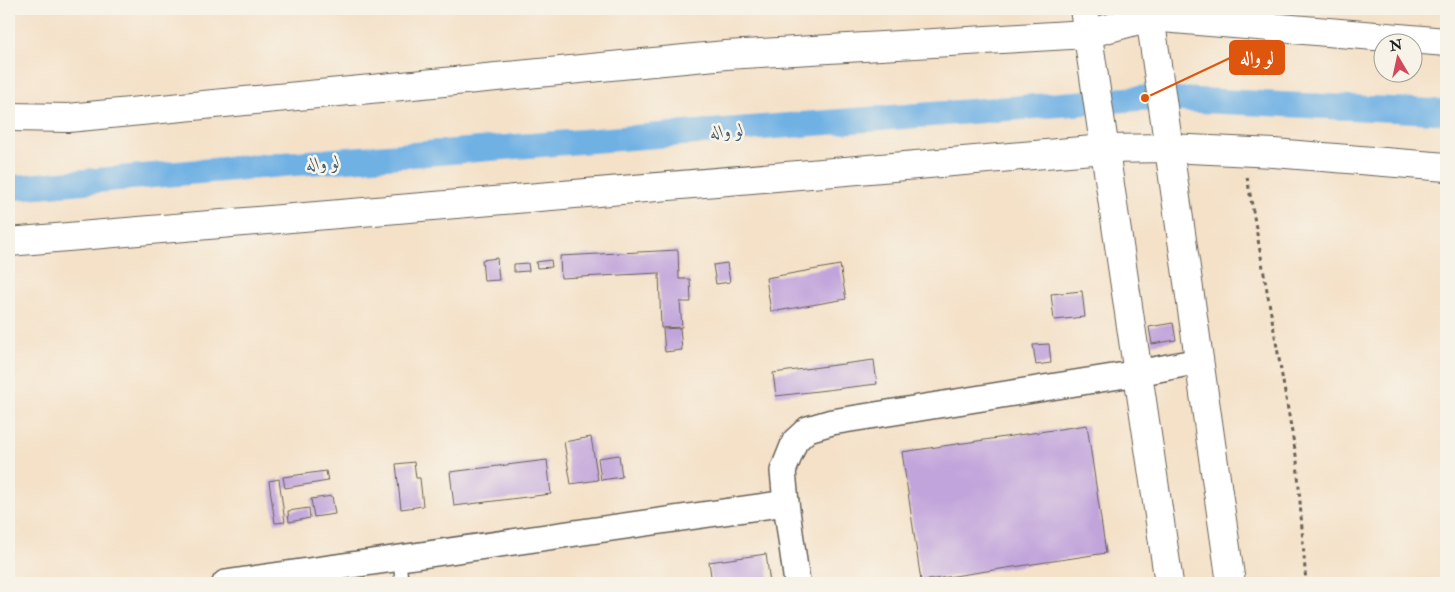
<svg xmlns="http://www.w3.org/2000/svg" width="1455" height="592" viewBox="0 0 1455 592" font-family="'IM FELL Double Pica',Amiri,serif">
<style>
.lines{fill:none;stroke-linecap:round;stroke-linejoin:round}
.canal{stroke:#70b1e4;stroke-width:25}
.building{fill:#c1a4db}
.lane-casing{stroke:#686158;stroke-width:15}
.street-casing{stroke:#686158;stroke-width:28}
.secondary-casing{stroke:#686158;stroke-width:30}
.path{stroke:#686158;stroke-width:3;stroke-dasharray:4 4;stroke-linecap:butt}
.lane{stroke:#fff;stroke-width:12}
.street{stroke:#fff;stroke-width:25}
.secondary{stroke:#fff;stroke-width:28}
.labels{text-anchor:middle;stroke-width:5;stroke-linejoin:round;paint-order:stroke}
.water-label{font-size:18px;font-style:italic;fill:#3e586c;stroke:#f7f3e8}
.leader{fill:none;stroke:#de560d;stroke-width:2}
.callout-dot{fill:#de560d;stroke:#f7f3e8;stroke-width:2}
.callout{fill:#de560d;stroke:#de560d;stroke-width:2}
.callout-label{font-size:18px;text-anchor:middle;font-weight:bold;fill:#fff}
</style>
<rect width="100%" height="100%" fill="#f7f3e8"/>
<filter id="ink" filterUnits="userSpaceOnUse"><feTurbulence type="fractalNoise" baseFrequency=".02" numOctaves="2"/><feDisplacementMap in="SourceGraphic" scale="10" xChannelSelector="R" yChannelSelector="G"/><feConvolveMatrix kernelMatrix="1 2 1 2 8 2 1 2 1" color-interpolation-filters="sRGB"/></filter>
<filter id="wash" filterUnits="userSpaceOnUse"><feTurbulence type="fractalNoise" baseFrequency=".0096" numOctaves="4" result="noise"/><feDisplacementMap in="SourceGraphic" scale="20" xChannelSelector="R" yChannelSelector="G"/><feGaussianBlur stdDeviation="1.12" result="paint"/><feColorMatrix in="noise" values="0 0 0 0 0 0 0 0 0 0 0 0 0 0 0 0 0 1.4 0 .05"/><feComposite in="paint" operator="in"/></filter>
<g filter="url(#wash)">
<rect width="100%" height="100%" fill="#f4e1c8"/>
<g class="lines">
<path class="canal" d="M9,188L264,166L1145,98L1446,112"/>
</g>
<g id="blocks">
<g class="building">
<path d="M678,250L679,279H690L691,302H680L682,327L661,328L659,273L561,278L560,256Z"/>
<path d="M497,258L499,280L484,281L482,260Z"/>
<path d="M551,260L552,267L537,268L536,262Z"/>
<path d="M528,263L529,271L514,272V264Z"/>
<path d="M727,263L730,282L716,284L713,265Z"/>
<path d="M840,265L846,299L771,312L766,278Z"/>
<path d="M1082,291L1085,317L1054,320L1051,294Z"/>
<path d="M1173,323L1176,340L1152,344L1149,327Z"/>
<path d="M680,328L682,350L665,352L663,329Z"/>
<path d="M1049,344L1051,363L1036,365L1033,345Z"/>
<path d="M874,360L877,384L776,396L773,373Z"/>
<path d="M1087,425L1106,553L921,581L902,452Z"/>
<path d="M591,437L598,480L571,484L564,442Z"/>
<path d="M619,455L622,477L601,480L598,458Z"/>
<path d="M547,460L551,494L454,506L450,472Z"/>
<path d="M414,462L416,478H420L423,506L401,509L396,464Z"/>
<path d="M326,471L328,481L285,488L283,477Z"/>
<path d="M279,479L285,522L275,523L269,481Z"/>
<path d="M332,496L335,514L314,517L311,499Z"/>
<path d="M309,508L310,518L289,522L288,511Z"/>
<path d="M766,554L770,583H712L709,562Z"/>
</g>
</g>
</g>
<g filter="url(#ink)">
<use href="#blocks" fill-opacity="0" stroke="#686158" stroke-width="1"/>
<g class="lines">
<defs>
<path id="lane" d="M399,559L402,583"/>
<g id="street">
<path d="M225,583L786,503"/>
<path d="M797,583L786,503L783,471L795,441L808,429L832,422L1138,373L1199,361"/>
</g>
<g id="secondary">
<path d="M1084,9L1169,583"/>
<path d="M1149,9L1231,583"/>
<path d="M9,117L68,118L726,55L1087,34L1150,17L1446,42"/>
<path d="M9,242L1105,149L1169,148L1274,153L1446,167"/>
</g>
</defs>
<use href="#lane" class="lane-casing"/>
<use href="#street" class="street-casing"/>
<use href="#secondary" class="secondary-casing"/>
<path class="path" d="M1247,177L1297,461L1306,583"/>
<use href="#lane" class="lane"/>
<use href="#street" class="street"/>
<use href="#secondary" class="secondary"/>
</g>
</g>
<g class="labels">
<g class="water-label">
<text transform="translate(727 131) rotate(-5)" y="6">لو واله</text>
<text transform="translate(323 163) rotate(-5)" y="6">لو واله</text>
</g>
</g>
<path class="leader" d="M1145 98L1230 58"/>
<circle class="callout-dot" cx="1145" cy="98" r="5"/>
<rect class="callout" x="1230" y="41" width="54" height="33" rx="5"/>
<g class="callout-label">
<text x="1257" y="64">لو واله</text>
</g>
<rect width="1455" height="592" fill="none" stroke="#f7f3e8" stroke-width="30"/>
<g transform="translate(1398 58) rotate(351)"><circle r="24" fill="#f7f3e8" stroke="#9f9d96"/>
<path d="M0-4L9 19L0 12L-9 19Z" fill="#d1495b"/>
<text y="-8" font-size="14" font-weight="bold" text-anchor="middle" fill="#1c1c1c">N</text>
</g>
</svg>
